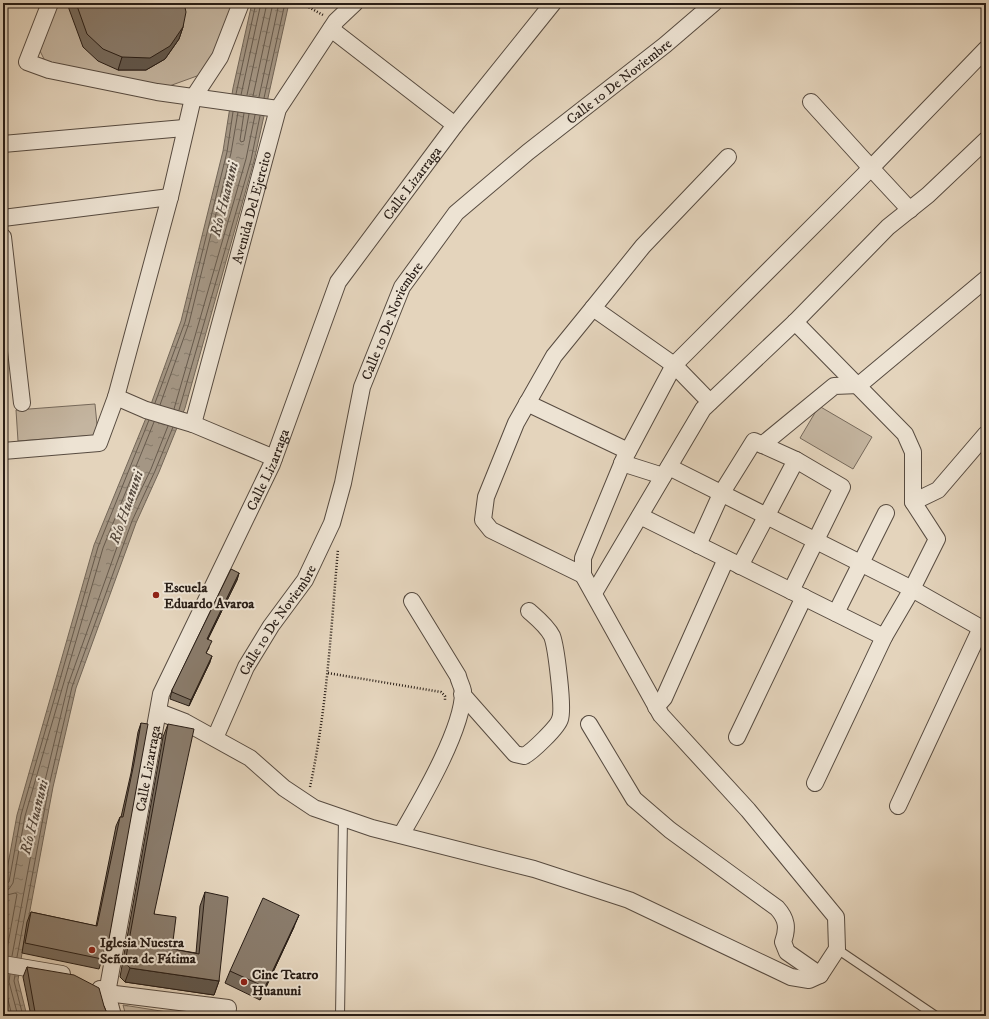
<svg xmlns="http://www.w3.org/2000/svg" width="989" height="1019" viewBox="0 0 989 1019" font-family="'IM FELL DW Pica',serif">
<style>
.green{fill:#c4b5a0;stroke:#76695b}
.park{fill:url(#park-tufts);stroke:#76695b}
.water{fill:url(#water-ripples);stroke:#726658}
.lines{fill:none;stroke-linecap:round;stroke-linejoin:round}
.shore{stroke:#665a4d;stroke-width:1}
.lane-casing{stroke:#574b40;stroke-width:10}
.street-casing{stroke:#574b40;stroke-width:18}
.path{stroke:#281d16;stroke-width:2.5;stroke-dasharray:1 2;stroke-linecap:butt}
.lane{stroke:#ede3d3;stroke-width:8}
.street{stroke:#ede3d3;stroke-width:16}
.wall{fill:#776b5d;stroke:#281d16}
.shaded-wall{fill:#61574c;stroke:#281d16}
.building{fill:#8a7c6c;stroke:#281d16}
.poi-dot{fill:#8f2418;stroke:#ede3d3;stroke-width:1.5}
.labels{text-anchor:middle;stroke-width:4;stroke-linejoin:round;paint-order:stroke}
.street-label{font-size:14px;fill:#281d16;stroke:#ede3d3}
.poi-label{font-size:14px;font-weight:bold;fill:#281d16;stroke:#ede3d3;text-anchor:start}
.water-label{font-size:15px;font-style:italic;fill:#53473c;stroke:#ede3d3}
</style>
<defs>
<pattern id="park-tufts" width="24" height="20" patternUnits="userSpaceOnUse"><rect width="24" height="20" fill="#c4b5a0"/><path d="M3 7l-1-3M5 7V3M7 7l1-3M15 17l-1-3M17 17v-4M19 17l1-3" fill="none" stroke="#a89b89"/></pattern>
<pattern id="water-ripples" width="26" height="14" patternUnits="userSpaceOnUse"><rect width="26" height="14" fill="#a49684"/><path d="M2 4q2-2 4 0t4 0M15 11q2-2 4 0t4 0" fill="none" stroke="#867a6b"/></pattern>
</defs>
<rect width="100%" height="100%" fill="#e4d4bc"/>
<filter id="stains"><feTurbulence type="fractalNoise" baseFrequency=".005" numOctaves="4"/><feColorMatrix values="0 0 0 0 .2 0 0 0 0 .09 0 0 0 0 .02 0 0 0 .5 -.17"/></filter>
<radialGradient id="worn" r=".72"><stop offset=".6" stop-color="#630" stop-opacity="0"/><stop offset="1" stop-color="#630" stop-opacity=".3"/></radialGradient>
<g class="green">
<path d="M58,3H235L208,72L161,89L47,65L40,51Z"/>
<path d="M95,404L98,435L18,441L16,410Z"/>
<path d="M819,406L872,437L853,469L800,438Z"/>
</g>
<path class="park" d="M123,1005L192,1016H126Z"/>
<path class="water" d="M252,3H289L254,161L185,408L159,472L136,523L76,688L53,787L22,953L18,980L27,1016H3V892L17,815L94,545L146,418L181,321L223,151L233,88Z"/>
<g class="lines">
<g class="shore">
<path d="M236,94L256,3"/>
<path d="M241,95L261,3"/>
<path d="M247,95L267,3"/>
<path d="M253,96L273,3"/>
<path d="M259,97L279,3"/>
<path d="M264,98L285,3"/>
<path d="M244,113L240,140L241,142L244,141L249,114"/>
<path d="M155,403L185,322L227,152L233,112"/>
<path d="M160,405L189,323L231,153L238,112"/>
<path d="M174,409L246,159L255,115"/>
<path d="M179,410L251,160L260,116"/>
<path d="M3,885L9,882L21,815L98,547L149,420"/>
<path d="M3,890L9,889L13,883L25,816L103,548L154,422"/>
<path d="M3,896L15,893L17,894L6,955"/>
<path d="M12,956L44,785L68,685L127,519L151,469L168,426"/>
<path d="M17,957L49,786L72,687L132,521L155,471L173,427"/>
<path d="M4,973V983L12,1016"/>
<path d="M10,974L9,982L18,1016"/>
<path d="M15,975L14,981L23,1016"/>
</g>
<defs>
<g id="lane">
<path d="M837,949L936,1016"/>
<path d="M340,1016L343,818"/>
</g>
<g id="street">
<path d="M50,3L27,62L49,70L157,92L278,109"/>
<path d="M331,29L455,125"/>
<path d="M3,144L184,128"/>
<path d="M910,210L871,168L986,49"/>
<path d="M3,218L170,197"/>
<path d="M3,237L22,403"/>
<path id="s1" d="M116,397L146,410L193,424L278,109L336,21L355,3"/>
<path d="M710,402L674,365L593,308L643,246L728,157"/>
<path d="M527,403L628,451"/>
<path d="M193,424L274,458"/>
<path d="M762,445L834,386L859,385L986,279"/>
<path d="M3,451L99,443L116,397L170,197L193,98L220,57L241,3"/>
<path d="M622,463L663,476"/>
<path d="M669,467L912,589L981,628L986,633"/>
<path d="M913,502L938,490L986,434"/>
<path d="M640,516L884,637L912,589L937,539L913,502V452L905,434L795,322"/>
<path d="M698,545L721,494L754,441L796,460L842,487L791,591"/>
<path d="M740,566L796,460"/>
<path d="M583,575L491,530L483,520L486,497L516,423L554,356L593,308"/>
<path d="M594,593L703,409L795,322L888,227L928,195L986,140"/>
<path d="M836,613L886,513"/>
<path d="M462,694L515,754L524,756C532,752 558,727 560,719C564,709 556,646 552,636C547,626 537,618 529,611"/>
<path d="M656,707L664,698L726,559"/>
<path d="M159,712L185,722L250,758L284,788L314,808L372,828L534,869L629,900L791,977L809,980L820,975L837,949L836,917L748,810L661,715L583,575V558L624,459L674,365L871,168L811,102"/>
<path d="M589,724L634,799L670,830L777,908C787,919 788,928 783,942L787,952L820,975"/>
<path d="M737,737L804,597"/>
<path id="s2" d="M215,738L246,667L271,626L305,580L332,523L343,483L362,387L402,287L456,213L528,152L665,45L714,3"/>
<path d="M815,783L884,637"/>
<path d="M898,806L981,628"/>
<path d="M401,835C420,802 464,728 463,691C462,686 459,681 458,676L412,601"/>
<path d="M3,964L62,974"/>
<path d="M100,989L107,993L228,1008L227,1016"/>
<path id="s3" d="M113,1016L107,993L161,694L272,464L338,282L455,125L553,3"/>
</g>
</defs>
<use href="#lane" class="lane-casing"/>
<use href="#street" class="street-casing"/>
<g class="path">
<path d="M301,3L323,15"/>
<path d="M328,673L441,692L445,696V701"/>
<path d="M310,787C327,708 331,629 338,549"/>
</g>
<use href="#lane" class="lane"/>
<use href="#street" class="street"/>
</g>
<g class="wall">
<path d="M68,3H184L183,27L179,39L165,59L146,70H118L98,61L83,47L69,9Z"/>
<path d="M239,573L237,580L208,639L209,648L206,653L210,662L189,706L170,699L172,690Z"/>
<path d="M141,723L107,950L103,960L102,959L99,969L22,953L27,922L31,912L96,926L116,826L120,817H121L131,773L138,732Z"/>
<path d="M168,724L154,914L172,949L196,953L200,906L205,892L219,981L214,995L125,982L120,977L163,737Z"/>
<path d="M294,927L260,1000L225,983L230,971Z"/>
<path d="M27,967L104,1006L108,1016H31L23,977Z"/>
</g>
<g class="shaded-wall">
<path d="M183,27L179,39L165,59L146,70H118L122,57Z"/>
<path d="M239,573L237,580L205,645L207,639Z"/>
<path d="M212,656L210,662L189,706L191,700Z"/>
<path d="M299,915L294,927L260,1000L265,987Z"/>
<path d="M130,968L219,981L214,995L125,982Z"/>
</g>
<g class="building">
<path d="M76,3H184L186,12L183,27L170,46L150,58L122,57L103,49L87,34Z"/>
<path d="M231,569L239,573L207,639L212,641L206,653L212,656L191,700L172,692V690Z"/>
<path d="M141,723L148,724L107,950L105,948L102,959L25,943L31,912L97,926L120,817H123L134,763Z"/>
<path d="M168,724L194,729L154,914L176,917L172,949L199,954L205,892L228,897L219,981L130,968L125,963Z"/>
<path d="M263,898L299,915L265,987L230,971Z"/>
<path d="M27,967L74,975L99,988L104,1006L108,1016H37L35,1012Z"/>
<path d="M239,1013L256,1016H238Z"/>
</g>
<g class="poi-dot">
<circle cx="156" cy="595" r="4"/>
<circle cx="92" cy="950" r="4"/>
<circle cx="244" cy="982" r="4"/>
</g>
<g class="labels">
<g class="street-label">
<text dy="5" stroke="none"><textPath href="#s2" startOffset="794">Calle 10 De Noviembre</textPath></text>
<text dy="5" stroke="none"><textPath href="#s3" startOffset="900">Calle Lizarraga</textPath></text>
<text dy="5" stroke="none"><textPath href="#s1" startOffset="306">Avenida Del Ejercito</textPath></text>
<text dy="5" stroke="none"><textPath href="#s2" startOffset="458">Calle 10 De Noviembre</textPath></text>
<text dy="5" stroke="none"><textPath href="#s3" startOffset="576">Calle Lizarraga</textPath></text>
<text dy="5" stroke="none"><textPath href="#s2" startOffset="134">Calle 10 De Noviembre</textPath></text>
<text dy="5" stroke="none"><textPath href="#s3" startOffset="252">Calle Lizarraga</textPath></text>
</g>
<g class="poi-label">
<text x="164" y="592">Escuela<tspan x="164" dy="16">Eduardo Avaroa</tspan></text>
<text x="100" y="947">Iglesia Nuestra<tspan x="100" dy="16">Señora de Fátima</tspan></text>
<text x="252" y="979">Cine Teatro<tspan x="252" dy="16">Huanuni</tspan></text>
</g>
<g class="water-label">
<text transform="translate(224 199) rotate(-76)" y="5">Río Huanuni</text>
<text transform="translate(126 507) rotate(-71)" y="5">Río Huanuni</text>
<text transform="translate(34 817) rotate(-76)" y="5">Río Huanuni</text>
</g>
</g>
<rect width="989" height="1019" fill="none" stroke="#e4d4bc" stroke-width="16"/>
<rect x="4" y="4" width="981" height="1011" fill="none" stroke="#281d16" stroke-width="2"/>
<rect x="8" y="8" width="973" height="1003" fill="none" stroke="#281d16"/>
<rect width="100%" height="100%" filter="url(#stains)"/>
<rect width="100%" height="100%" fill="url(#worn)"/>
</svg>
